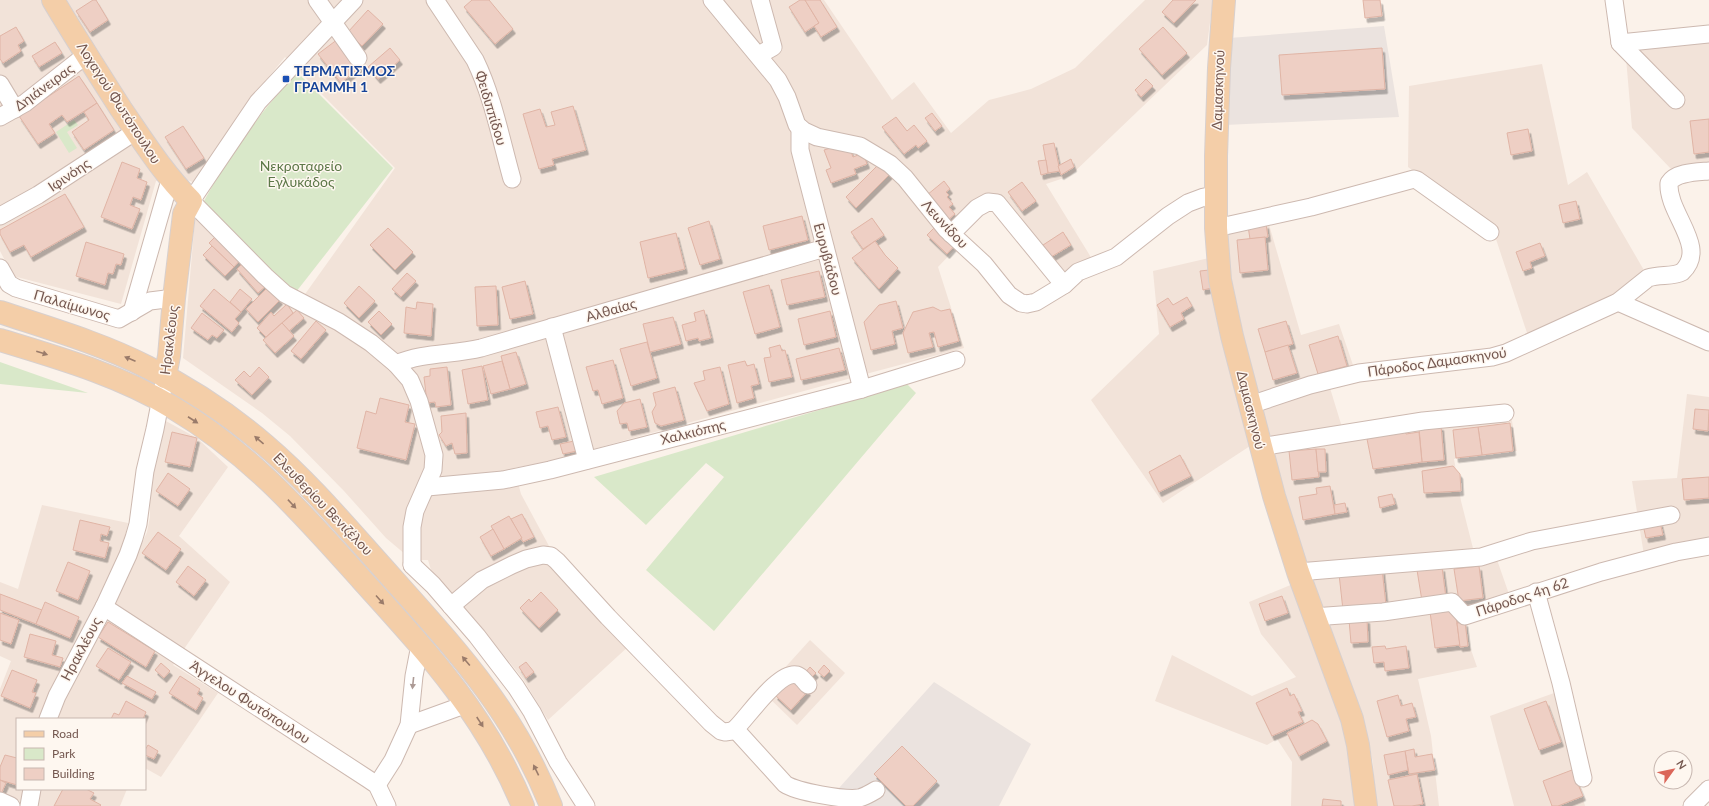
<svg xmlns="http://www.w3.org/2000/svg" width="1709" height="806" viewBox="0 0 1709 806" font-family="Lato,sans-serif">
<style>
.residential{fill:#f2e3d9}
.industrial{fill:#ebe3df}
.green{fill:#d9e8c9}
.building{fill:#eecfc4;stroke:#e0b4a5;filter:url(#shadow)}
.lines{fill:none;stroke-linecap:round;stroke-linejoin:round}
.minor-casing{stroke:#cdb9b0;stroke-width:19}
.major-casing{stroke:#d8d0ce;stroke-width:24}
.minor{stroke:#fff;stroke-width:17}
.major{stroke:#f4cea8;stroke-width:22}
.oneway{fill:#9a7b6a}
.oneway2{fill:#ac9a95}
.transit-dot{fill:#1a4fb4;stroke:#fef7f0;stroke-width:1.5}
.labels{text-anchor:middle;stroke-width:3;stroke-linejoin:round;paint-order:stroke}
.transit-label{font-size:14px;font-weight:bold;fill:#164399;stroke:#fef7f0;text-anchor:start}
.street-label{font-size:14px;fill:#74574f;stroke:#fef7f0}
.park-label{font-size:14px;fill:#5d7848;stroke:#fef7f0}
</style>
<defs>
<filter id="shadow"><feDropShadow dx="2.5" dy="4.5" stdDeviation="0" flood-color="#0004"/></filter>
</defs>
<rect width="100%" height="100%" fill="#fbf2ea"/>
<g class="residential">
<path d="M0,0H824L892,100L914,82L951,133L989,100L1031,89L1075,68L1145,0H1213L1207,45L1070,176L1046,184L1092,259L1067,275L1060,273L998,198L945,232L959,245L938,267L964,348L877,371L546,462L514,468L521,494L549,546L543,549L630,645L548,720L523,679L482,628L431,570L428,560H412L386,538L344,491L290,436L262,413L183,358L195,219L199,215L298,304L395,168L285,57L250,100L195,183L175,175L156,181L121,304L13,276L0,251Z"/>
<path d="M1709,38V166L1672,170L1632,128L1626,58L1632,48Z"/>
<path d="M1542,64L1568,185L1587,172L1645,272L1613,300L1529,339L1492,227L1408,167L1409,86Z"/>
<path d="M1268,221L1301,335L1339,324L1354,368L1326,375L1345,437L1511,415L1517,451L1454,459L1461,501L1476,560L1495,554L1510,597L1465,610L1470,647L1477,667L1418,679L1431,736L1439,806H1375L1373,763L1366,728L1313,593L1277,476L1229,278L1225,231Z"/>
<path d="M1209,258L1250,446L1163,503L1091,400L1159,334L1153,271Z"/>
<path d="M1687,394L1709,397V540L1644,555L1632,481L1677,478Z"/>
<path d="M164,420L197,438L228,467L179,536L230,582L173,665L218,693L161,777L145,768V719H55L122,588L147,532L150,517V484Z"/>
<path d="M42,505L128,523L122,551L42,719H17V789H27L25,806H0V689L11,661L0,656V582L18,589Z"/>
<path d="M1293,584L1345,727L1357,806H1291L1292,762L1277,739L1267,745L1155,701L1172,655L1252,696L1296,677L1261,634L1249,602Z"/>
<path d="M810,640L845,673L797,725L763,692Z"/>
<path d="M1557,692L1585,806H1514L1490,716Z"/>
<path d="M40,789H127L120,806H38Z"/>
</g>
<g class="industrial">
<path d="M1384,26L1399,117L1225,125L1229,38Z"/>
<path d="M934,682L1031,744L999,806H860L839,788Z"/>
</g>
<g class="green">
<path d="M297,72L393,168L296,292L278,281L209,211L204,201C230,153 260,113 297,72Z"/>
<path d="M74,120L78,125L67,132L77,148L69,153L56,132Z"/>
<path d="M0,362L88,393L0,384Z"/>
<path d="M907,384L916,393L714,631L646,570L724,477L706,463L646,525L594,477Z"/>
</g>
<g class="building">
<path d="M93,0H96L108,20L90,32L76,11Z"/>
<path d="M472,0H489L513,29L495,44L464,7Z"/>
<path d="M800,0H805L819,23L805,32L789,7Z"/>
<path d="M805,0H820L837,27L821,37L814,26L819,23Z"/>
<path d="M1173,0H1196L1174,23L1162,12Z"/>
<path d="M1363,0H1380L1382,16L1365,18Z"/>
<path d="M368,10L383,24L362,46L348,32Z"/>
<path d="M16,27L24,41L18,45L21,51L3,63L0,59V36Z"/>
<path d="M1163,27L1187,53L1162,75L1139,49Z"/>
<path d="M338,39L360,67L341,83L318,54Z"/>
<path d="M55,42L62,53L39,67L32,56Z"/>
<path d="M390,48L400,60L378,79L368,67Z"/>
<path d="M1382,48L1385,89L1282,95L1279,55Z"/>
<path d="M79,76L97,103L67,122L62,115L49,124L55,133L38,144L19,116Z"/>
<path d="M1146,79L1153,86L1141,97L1135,90Z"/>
<path d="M97,103L114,130L84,150L72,132L89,120L84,112Z"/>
<path d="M573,106L586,150L552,159L554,165L539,169L523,114L540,109L546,127L555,125L551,112Z"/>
<path d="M932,113L942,126L935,131L925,118Z"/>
<path d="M896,117L907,131L914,125L927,141L918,148L916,145L904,154L882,127Z"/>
<path d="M1709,119V152L1694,154L1690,121Z"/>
<path d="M183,126L204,158L186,169L165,137Z"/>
<path d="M1528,129L1532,151L1511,155L1507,133Z"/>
<path d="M1054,143L1060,171L1048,173L1043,145Z"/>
<path d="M834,147L850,149L853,157L863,153L867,164L854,169L856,174L831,183L826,170L831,168L824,150Z"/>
<path d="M1071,159L1074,167L1061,175L1058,166Z"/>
<path d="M1046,160L1048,173L1041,175L1038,161Z"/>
<path d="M122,162L140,169L137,178L147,182L141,200L133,197L130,205L140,209L132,229L101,217Z"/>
<path d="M879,164L890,174L856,208L846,197Z"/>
<path d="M944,181L950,189L946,192L949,195L947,197L953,204L949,207L955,214L948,220L927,195Z"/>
<path d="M1022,182L1036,201L1022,211L1008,192Z"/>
<path d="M65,194L84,227L31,257L24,245L10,252L0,234V230Z"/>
<path d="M1576,201L1580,219L1563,223L1559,205Z"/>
<path d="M802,216L808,240L769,250L763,226Z"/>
<path d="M872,218L884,235L863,249L851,232Z"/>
<path d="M709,221L720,259L700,265L688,228Z"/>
<path d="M1266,224L1268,237L1250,239L1248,226Z"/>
<path d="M936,226L955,245L947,254L927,235Z"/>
<path d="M388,228L413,252L395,270L370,245Z"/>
<path d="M1063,232L1071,245L1051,257L1043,245Z"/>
<path d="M676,233L685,269L648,278L640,242Z"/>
<path d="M218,234L242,258L234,267L209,243Z"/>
<path d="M1265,237L1268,270L1240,273L1237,240Z"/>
<path d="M875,241L885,255L898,268L879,289L852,258Z"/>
<path d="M86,242L124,254L121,265L116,264L113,274L108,273L105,285L76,276Z"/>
<path d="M1540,243L1545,256L1530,262L1532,268L1523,271L1516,252Z"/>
<path d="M212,246L234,267L225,276L203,255Z"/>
<path d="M245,261L267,285L258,293L237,269Z"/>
<path d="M1209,270L1212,288L1203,290L1200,271Z"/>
<path d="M819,271L825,297L787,305L781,280Z"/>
<path d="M407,273L416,281L401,297L392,289Z"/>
<path d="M525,281L533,314L510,319L502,287Z"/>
<path d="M769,285L780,327L755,334L743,292Z"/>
<path d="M359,286L375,301L359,318L344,303Z"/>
<path d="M496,286L498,325L477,326L475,287Z"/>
<path d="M267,288L280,300L258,322L246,309Z"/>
<path d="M214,289L241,312L235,319L239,323L232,332L200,306Z"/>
<path d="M240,289L252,299L241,312L230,302Z"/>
<path d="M1187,297L1192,306L1181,313L1184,319L1170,327L1157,305L1168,298L1173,305Z"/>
<path d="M896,301L903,328L892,331L895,344L871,350L864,322L879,305Z"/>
<path d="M417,302L433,304L431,336L404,333L406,307L416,309Z"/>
<path d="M287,304L293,313L266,337L257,328L271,312L274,316Z"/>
<path d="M933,307L941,311L950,309L959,341L938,347L934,332L929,333L933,347L908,353L903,333L913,312Z"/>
<path d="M297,310L304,318L289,331L282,323Z"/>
<path d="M704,310L711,338L699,341L698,338L686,341L682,325L696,321L694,313Z"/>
<path d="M379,311L392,324L381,335L368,322Z"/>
<path d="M830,311L836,337L804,345L798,319Z"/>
<path d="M202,313L224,330L217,338L212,335L208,340L191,328Z"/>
<path d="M673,317L681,344L650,352L643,324Z"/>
<path d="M316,321L326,330L301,359L291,351Z"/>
<path d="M1286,321L1293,344L1265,352L1258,329Z"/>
<path d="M282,323L294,336L275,353L263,340Z"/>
<path d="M1338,336L1347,366L1318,374L1309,345Z"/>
<path d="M647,342L657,378L631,386L620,349Z"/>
<path d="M780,345L782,351L785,350L792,377L769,382L764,358L771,357L769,348Z"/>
<path d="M1288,345L1297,373L1273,380L1265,352Z"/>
<path d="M839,348L845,370L801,380L796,359Z"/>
<path d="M516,352L526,384L510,389L501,356Z"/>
<path d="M613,360L623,398L602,404L598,390L593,391L586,367Z"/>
<path d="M502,361L510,389L491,394L483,366Z"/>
<path d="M745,361L747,366L754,364L759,384L751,386L754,398L737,403L728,365Z"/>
<path d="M482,366L488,400L468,404L462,370Z"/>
<path d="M259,367L269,377L252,395L235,380L244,371L250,377Z"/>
<path d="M447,367L451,405L436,407L435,402L427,403L424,377L430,376V369Z"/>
<path d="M720,367L729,404L707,411L694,383L705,380L703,371Z"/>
<path d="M675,387L684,420L661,426L655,423L652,412L656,405L653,393Z"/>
<path d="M380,398L409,405L405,422L415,424L406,460L357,448L366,411L376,414Z"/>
<path d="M640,399L647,427L629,431L627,423L620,424L617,411L624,403Z"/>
<path d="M558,407L566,437L552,440L548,426L540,428L536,412Z"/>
<path d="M1695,409L1709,410L1708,431L1693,429Z"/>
<path d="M466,413L467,453L455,454L452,443L446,446L439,435L442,432L441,416Z"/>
<path d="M1510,423L1513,451L1482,455L1478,427Z"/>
<path d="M1441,426L1444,460L1422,462L1419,428Z"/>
<path d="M1478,427L1482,455L1456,458L1453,430Z"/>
<path d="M1405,431L1406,434L1419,432L1422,462L1373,469L1367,439Z"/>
<path d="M172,432L197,438L190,467L165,462Z"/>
<path d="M574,441L577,451L563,454L560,444Z"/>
<path d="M1316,449L1319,477L1292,480L1289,451Z"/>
<path d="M1316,449H1325L1326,472H1318Z"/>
<path d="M1180,455L1191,476L1159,492L1149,472Z"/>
<path d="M1453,466L1460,474L1461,491L1424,493L1422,471Z"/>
<path d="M168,473L190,489L178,506L156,491Z"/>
<path d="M1709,477V498L1684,500L1682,479Z"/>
<path d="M1330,486L1335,514L1303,520L1299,497L1317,494L1316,488Z"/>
<path d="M1392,494L1395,504L1380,508L1378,497Z"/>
<path d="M1345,503L1347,512L1335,514L1334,505Z"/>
<path d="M522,514L534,537L523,542L511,519Z"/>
<path d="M509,516L522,538L504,549L491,526Z"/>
<path d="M80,520L110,527L107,536L101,534L100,541L109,543L105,558L73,550Z"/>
<path d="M1660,522L1663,535L1646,538L1643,525Z"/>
<path d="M493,529L504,549L491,556L480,537Z"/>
<path d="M158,532L181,549L166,570L142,553Z"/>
<path d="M68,562L90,571L78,600L56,591Z"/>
<path d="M188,566L206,580L194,596L176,582Z"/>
<path d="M1479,566L1483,598L1459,601L1454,569Z"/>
<path d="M1442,567L1446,598L1422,601L1417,570Z"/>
<path d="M1382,569L1386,605L1343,610L1339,574Z"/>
<path d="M541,592L558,610L539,628L520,608L529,599L531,602Z"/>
<path d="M0,594L42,610L36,624L0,610Z"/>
<path d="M1282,596L1288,613L1265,621L1259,604Z"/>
<path d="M45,602L79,617L70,638L36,624Z"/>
<path d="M1455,609L1460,645L1435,648L1430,612Z"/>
<path d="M0,613L19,620L11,644L0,640Z"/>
<path d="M1367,619L1368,642L1351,643L1349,620Z"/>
<path d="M108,622L155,651L146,667L98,637Z"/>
<path d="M1465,622L1468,646L1460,647L1457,623Z"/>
<path d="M30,634L56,641L52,655L63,658L60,667L24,657Z"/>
<path d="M1385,646L1386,649L1406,646L1409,668L1385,671L1384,662L1374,663L1372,647Z"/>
<path d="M108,648L131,662L119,680L96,666Z"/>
<path d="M526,662L534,672L526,678L519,667Z"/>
<path d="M161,663L170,671L164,678L155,670Z"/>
<path d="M824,665L830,671L824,677L818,672Z"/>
<path d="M810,667L816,673L810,679L804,674Z"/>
<path d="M12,670L37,680L32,692L36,693L30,708L1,696Z"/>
<path d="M127,676L156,692L152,699L122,683Z"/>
<path d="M180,676L200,689L197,694L203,698L196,710L169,693Z"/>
<path d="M793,677L808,691L791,710L775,695Z"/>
<path d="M1287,688L1290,696L1294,694L1302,711L1298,712L1303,722L1272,736L1256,703Z"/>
<path d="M1398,695L1401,706L1412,703L1416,717L1406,719L1409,731L1387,737L1377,701Z"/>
<path d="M126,701L146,712L143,719H111L114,713L119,715Z"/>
<path d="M1546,701L1561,742L1539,750L1524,709Z"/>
<path d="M1312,720L1318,724L1327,741L1299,756L1287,733Z"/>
<path d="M148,745L158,751L154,759L145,755V750Z"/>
<path d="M902,746L937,781L913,806H906L874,774Z"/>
<path d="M1414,749L1415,757L1432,754L1435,770L1409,774L1405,751Z"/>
<path d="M1405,751L1408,770L1388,775L1384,755Z"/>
<path d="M5,755L17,758V785L0,780V767Z"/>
<path d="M1572,770L1583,796L1558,806H1552L1543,781Z"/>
<path d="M1417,774L1423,804L1412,806H1394L1388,780Z"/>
<path d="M0,780L6,783L1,794H0Z"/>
<path d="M63,789H86L94,793L90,799L101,805L100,806H54Z"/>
<path d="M1323,799L1341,801V806H1322Z"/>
</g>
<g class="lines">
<defs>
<g id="minor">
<path d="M317,0L358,58"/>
<path d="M354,0L258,102L191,201L265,276L285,294L339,322L371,343L396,364L410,380L419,401L434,455L433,470L415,511L412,527V565"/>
<path d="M435,0L475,60C493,97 501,140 512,179"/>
<path d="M712,0L778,80L787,97L797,125L804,131L817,137L860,146L890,164L905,178L946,229L984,264L1009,295L1021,303L1027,304L1036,302L1064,285L1078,272L1116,257L1168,216L1188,203L1204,197L1215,195"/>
<path d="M1614,0L1620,43L1676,100"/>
<path d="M1620,43L1709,34"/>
<path d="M759,55L773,47L760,0"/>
<path d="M0,84L15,109"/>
<path d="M0,117L25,103L86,55"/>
<path d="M800,128V150L862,389"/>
<path d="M0,216L38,195L136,131"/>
<path d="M1216,228L1311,207L1414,179L1417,180L1490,232"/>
<path d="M951,234L977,208L988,202L997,203L1064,285"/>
<path d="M0,268L9,284L16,288L119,319L150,301L174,298"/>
<path d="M1618,302L1709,342"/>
<path d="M132,312L170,180"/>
<path d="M552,327L587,460"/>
<path d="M396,364C423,352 453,355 481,348L825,248"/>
<path d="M1250,405L1310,385L1359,373L1492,357L1506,353L1618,302L1648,278C1659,274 1673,277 1682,272C1709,247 1667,214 1669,183C1676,172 1697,172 1709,171"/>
<path d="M1260,447L1423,421L1505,413"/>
<path d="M427,487L503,480L550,470L862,389L956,360"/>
<path d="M412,565L433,585L477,636L516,687L532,712L558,762L586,806"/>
<path d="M1298,572L1481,557L1532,541L1671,515"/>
<path d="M1536,592L1561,683L1583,778"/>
<path d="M451,606L482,580L512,565L526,559L543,555L551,556L557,561L608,617L711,723L721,731L725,732L732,731L735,729C747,718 779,670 797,675C801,676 805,682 808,685"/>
<path d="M104,607L368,779L377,785L387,806"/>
<path d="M1313,617L1383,612L1452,602L1465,616L1601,572L1676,552L1709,546"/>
<path d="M48,719L57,696L104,607L128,555L134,538L138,524L145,471L155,429L165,377"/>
<path d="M409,725L467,704"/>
<path d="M735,729L785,784C797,792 844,800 859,798C864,797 871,793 876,790"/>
<path d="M377,785L393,760L409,725L414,676L420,645"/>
<path d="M0,801L11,806"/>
<path d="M29,806L32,789"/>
<path d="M1692,806L1709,789"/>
</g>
<g id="major">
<path d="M53,0C75,37 98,73 121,109C143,141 163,173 191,201L184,214L174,298L169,356L165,377"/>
<path d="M1224,0L1219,68L1216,156V228L1220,280L1232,336L1274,496L1298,572L1352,719L1358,745L1366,806"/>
<path d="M0,312C48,328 103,344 147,367C189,388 230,415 265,445C312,485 351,533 392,578C458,652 514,712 551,806"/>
<path d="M0,340C59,358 119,375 172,407C250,453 302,513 362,580C427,652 485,714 523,806"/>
</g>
</defs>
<use href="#minor" class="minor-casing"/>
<use href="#major" class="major-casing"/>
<use href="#minor" class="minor"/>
<use href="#major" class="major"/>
</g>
<defs><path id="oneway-solid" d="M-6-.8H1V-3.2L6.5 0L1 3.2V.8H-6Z"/></defs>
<g class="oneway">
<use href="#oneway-solid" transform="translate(42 353) rotate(17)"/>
<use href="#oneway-solid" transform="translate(130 359) rotate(-157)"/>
<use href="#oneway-solid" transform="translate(193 420) rotate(33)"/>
<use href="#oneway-solid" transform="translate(259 440) rotate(-140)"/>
<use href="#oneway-solid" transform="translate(292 504) rotate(47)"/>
<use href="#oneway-solid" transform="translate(380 600) rotate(48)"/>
<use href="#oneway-solid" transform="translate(466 661) rotate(-130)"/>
<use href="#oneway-solid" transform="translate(480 722) rotate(57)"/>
<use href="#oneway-solid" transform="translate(536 770) rotate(-116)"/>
</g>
<use class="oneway2" href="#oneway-solid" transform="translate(413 683) rotate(96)"/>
<rect class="transit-dot" x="282" y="75" width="8" height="8" rx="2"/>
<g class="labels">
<g class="transit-label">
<text x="294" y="76">ΤΕΡΜΑΤΙΣΜΟΣ<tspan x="294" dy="16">ΓΡΑΜΜΗ 1</tspan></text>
</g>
<g class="street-label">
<text transform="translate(44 87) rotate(-36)" y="5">Δηιάνειρας</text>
<text transform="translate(1218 90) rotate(-88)" y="5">Δαμασκηνού</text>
<text transform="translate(119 103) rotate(57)" y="5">Λοχαγού Φωτόπουλου</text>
<text transform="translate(491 108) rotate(73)" y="5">Φειδιππίδου</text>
<text transform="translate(69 175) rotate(-34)" y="5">Ιφινόης</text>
<text transform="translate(945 224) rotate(47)" y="5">Λεωνίδου</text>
<text transform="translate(828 259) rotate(75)" y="5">Ευρυβιάδου</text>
<text transform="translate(72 305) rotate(16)" y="5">Παλαίμωνος</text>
<text transform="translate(611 310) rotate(-16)" y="5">Αλθαίας</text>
<text transform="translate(169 340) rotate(-83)" y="5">Ηρακλέους</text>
<text transform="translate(1437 362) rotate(-8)" y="5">Πάροδος Δαμασκηνού</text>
<text transform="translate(1251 410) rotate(76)" y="5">Δαμασκηνού</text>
<text transform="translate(693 432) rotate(-14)" y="5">Χαλκιόπης</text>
<text transform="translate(323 504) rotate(46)" y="5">Ελευθερίου Βενιζέλου</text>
<text transform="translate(1522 597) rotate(-18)" y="5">Πάροδος 4η 62</text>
<text transform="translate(81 649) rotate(-62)" y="5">Ηρακλέους</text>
<text transform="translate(250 702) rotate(33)" y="5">Άγγελου Φωτόπουλου</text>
</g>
<g class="park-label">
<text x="301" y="171">Νεκροταφείο<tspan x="301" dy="16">Εγλυκάδος</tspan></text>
</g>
</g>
<rect x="16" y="718" width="130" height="72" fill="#fef7f0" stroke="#c7b7b0"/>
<rect x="24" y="731" width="20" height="6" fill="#f4cea8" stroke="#c7b7b0"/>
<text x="52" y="738" font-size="12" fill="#74574f">Road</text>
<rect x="24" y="748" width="20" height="12" fill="#d9e8c9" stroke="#c7b7b0"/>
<text x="52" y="758" font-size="12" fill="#74574f">Park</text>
<rect x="24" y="768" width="20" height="12" fill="#eecfc4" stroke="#c7b7b0"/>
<text x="52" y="778" font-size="12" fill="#74574f">Building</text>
<g transform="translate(1673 770) rotate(57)"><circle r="19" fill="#fef7f0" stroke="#c7b7b0"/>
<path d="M0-3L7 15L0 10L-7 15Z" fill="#db6659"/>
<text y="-6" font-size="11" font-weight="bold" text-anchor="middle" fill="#74574f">N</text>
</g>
</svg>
